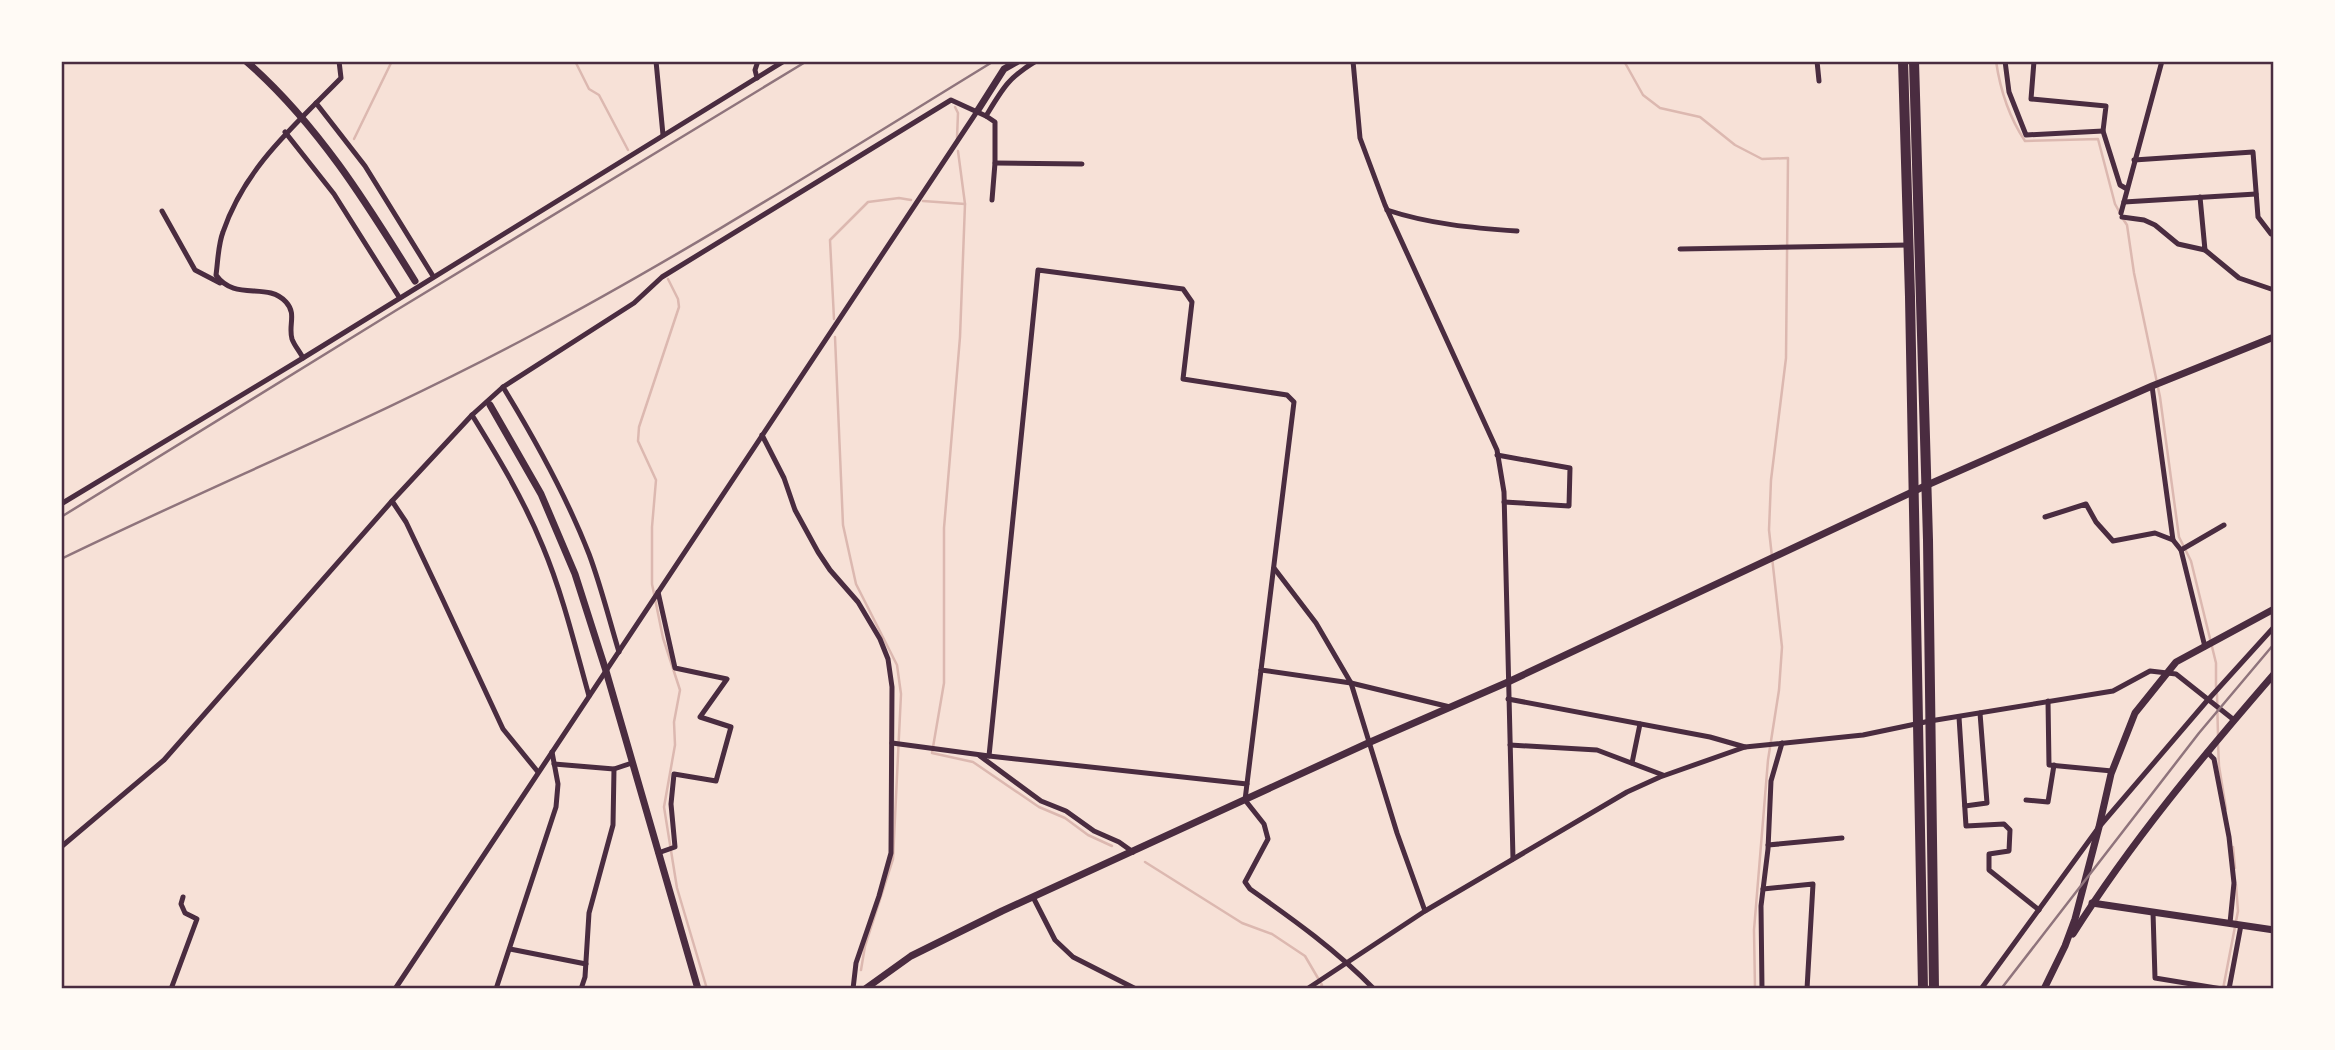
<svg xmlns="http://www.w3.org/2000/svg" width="2335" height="1050" viewBox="0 0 2335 1050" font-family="Cabin,sans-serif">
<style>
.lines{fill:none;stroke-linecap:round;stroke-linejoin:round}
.stream{stroke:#dcb8b0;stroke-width:2.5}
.minor{stroke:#4a2c40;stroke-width:5}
.tertiary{stroke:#4a2c40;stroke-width:7}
.trunk{stroke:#4a2c40;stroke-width:10}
.rail{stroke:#8f747c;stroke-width:2.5}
.neatline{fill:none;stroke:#4a2c40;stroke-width:2.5}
</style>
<rect width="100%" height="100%" fill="#f7e1d7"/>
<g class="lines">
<g class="stream">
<path d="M575,61L589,89L599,95L628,150"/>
<path d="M1624,61L1643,95L1660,108L1700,117L1735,145L1762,159L1788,158L1786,358L1771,480L1769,530L1782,647L1779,690L1768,760L1754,930L1755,989"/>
<path d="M1996,61C2000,89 2009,117 2025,141L2098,139L2115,204L2120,213"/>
<path d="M955,107L958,113L957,138"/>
<path d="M354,139L392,61"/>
<path d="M958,151L965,204L960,337L944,528V683L932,753L973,762L1039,807L1065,818L1088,835L1112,846"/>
<path d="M923,201L965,204"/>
<path d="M2123,219L2127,225L2134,273L2160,397L2179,537L2191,561L2216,663V687"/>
<path d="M668,279L678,299L679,307L639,427L638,441L656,480L652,527V584L663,638L680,690L674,722L675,745L664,807L677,888L707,989"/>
<path d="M834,319L830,240L868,202L899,198L911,200"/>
<path d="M835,337L843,525L856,584L897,665L901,694L893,859L865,946L861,970"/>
<path d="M2217,694L2218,736"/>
<path d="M2218,743L2219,766L2226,809"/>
<path d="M2233,847L2235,868"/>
<path d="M1145,862L1242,923L1272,934L1305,956L1322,985L1319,989"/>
<path d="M2223,989L2238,911L2236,885"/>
</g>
<g class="minor">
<path d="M656,61L663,135"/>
<path d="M1353,61L1360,138L1385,205L1497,450L1504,492L1513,859"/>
<path d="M1817,61L1819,81"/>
<path d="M2005,61L2009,92L2026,135L2103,131"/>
<path d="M2034,61L2031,99L2106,106L2103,131L2120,185L2127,189"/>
<path d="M757,78L755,70L758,61"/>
<path d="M316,103L365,166L433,276"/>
<path d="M986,116L995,122V163L992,200"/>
<path d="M285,132L334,194L399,297"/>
<path d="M2134,160L2253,152L2258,217L2271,234L2274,233"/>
<path d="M995,163L1082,164"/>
<path d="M2124,202L2256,194"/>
<path d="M1387,210C1429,224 1473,228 1517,231"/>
<path d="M162,211L195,270L220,283"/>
<path d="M2121,213L2162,61"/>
<path d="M2122,217L2144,220L2155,225L2178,244L2205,250L2200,197"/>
<path d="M1680,249L1909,245"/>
<path d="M2205,250L2239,278L2274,290"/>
<path d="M303,358C300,352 294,345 292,339C288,325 297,314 286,302C267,281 235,302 216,275C218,261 218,245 223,232C245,167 295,125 341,78L339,61"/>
<path d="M2152,386L2173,540L2181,550L2205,647"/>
<path d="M503,387C536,441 566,495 589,554C601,586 609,619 619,652"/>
<path d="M472,415C498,457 524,500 543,547C563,595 575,646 589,696"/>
<path d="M762,435L784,478L795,510L818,552L830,570L858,602L880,639L888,659L892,687L891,853L879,896L856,963L853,989"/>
<path d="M1497,455L1570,468L1569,506L1504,502"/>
<path d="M392,501L406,522L442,598L503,729L538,772"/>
<path d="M61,504L303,358L784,61"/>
<path d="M2045,517L2086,504L2096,522L2113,541L2155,533L2173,540"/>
<path d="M2181,550L2224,525"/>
<path d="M1274,568L1316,623L1351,683L1397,833L1425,911"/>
<path d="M1261,670L1351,683L1450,707"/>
<path d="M1508,699L1710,737L1745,747"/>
<path d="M2048,701L2049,765L2112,771"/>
<path d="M1959,717L1966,826L2004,824L2010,830L2009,851L1989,854V870L2039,910"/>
<path d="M892,743L989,756L1247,784"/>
<path d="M1510,745L1597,750L1663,775"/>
<path d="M2207,752L2214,759L2229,837L2234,883L2230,923"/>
<path d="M980,756L1041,801L1066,811L1094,831L1119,842L1133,852"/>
<path d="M989,756L1038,270L1183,289L1192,302L1183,379L1287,395L1294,402L1245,800L1264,824L1268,839L1245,882L1250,889C1294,920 1336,950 1374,989"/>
<path d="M1632,763L1640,724"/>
<path d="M554,764L614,769"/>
<path d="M2026,800L2048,802L2054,765"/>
<path d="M1965,806L1987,803L1980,713"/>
<path d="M1768,845L1842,838"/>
<path d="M61,847L164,760L392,501L472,415L503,387L634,303L662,277L951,100L986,116C1003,88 1008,78 1036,61"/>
<path d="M658,853L675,847L671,804L674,774L716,781L731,727L700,717L727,679L675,668L658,592"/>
<path d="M1763,889L1813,884L1807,989"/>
<path d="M1033,897L1055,940L1073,957L1136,989"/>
<path d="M2153,912L2155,978L2222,989"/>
<path d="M510,949L586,964"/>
<path d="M171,989L197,919L185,913L181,904L183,897"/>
<path d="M395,989L978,110"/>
<path d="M496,989L556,807L558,784L552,752"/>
<path d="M581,989L585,977L589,913L613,825L614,769L632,763"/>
<path d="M1307,989L1425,911L1627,792L1660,777L1745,747L1863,735L1930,721L2113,691L2150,671L2176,674L2234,720"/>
<path d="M1762,989L1761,906L1768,849L1771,781L1782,743"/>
<path d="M1981,989L2099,827L2206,702L2274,627"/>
<path d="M2229,989L2241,925"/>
</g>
<g class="tertiary">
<path d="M246,61C317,123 366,202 415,281"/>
<path d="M978,110L1004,69L1018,61"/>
<path d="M490,405L541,494L575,574L606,671L698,989"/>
<path d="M2092,903L2274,930"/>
<path d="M2073,934C2131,842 2202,757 2274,674"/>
<path d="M865,989L911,956L1002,911L1368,743L1508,682L1925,486L2152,386L2274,337"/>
<path d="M2044,989L2065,946L2075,919L2099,827L2111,774L2135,713L2176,662L2274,609"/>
</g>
<g class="trunk">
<path d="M1903,61L1910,297L1923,989"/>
<path d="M1914,61L1928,540L1934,989"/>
</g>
<g class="rail">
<path d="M61,517L395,311L807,61"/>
<path d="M61,559C217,483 379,417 532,335C690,251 842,154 994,61"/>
<path d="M2001,989L2199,733L2274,644"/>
</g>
</g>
<rect width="2335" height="1050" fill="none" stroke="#fffaf5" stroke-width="126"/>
<rect x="63" y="63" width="2209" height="924" class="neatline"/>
</svg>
